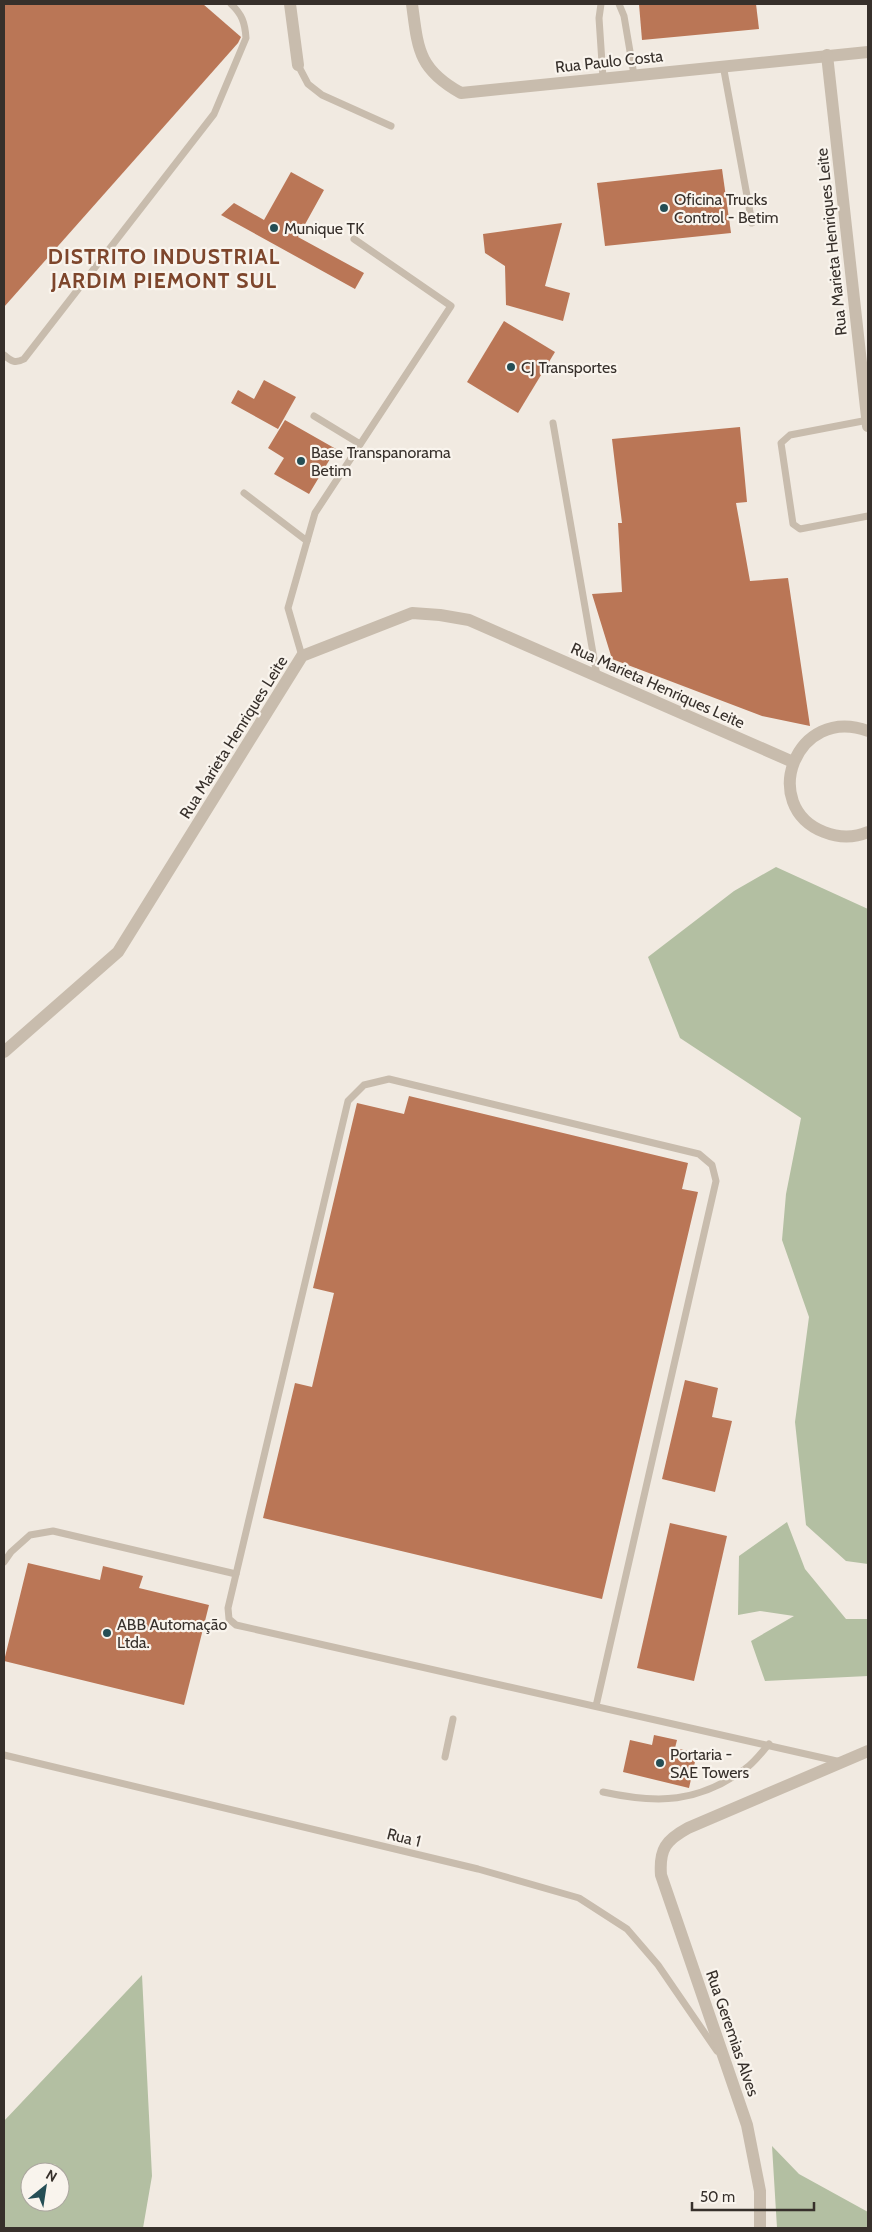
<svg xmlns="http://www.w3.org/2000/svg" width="872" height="2232" viewBox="0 0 872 2232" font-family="Cabin,sans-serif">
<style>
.green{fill:#b3bfa2;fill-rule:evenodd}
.building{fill:#ba7656}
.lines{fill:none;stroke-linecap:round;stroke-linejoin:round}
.lane{stroke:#c8bcad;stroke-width:7}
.street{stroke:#c8bcad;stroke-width:12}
.poi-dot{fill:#254e55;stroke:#f9f4ed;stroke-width:2}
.labels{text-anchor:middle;stroke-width:4.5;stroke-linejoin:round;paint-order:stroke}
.street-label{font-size:16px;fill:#37302b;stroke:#f9f4ed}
.poi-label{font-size:16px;fill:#37302b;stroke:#f9f4ed;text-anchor:start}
.district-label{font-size:21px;font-weight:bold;letter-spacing:1px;fill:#7e462c;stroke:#f9f4ed}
</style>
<rect width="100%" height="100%" fill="#f1eae1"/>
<g class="green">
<path d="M776,867L868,909V1564L846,1561L806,1525L795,1422L809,1317L782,1240L786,1194L801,1118L680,1038L648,957L734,891Z"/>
<path d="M787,1522L805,1569L846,1619H868V1676L765,1681L751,1641L794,1616L760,1611L738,1615L739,1556Z"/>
<path d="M142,1975L152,2176L143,2228H4V2121ZM30,2172H60V2202H30Z"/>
<path d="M772,2146L799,2174L868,2212V2228H777Z"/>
</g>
<g class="building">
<path d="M4,4H203L241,37L238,43L4,307Z"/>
<path d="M639,4H756L759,29L642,40Z"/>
<path d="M722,169L731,233L605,246L597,183Z"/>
<path d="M291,172L324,190L298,237L364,273L355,289L221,215L234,203L264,220Z"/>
<path d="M562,223L545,286L570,293L563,321L506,305L505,266L485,253L483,234Z"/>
<path d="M504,321L555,352L518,413L467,382Z"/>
<path d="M264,380L296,397L278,429L231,403L238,390L254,399Z"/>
<path d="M285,420L336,449L309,494L274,474L284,458L268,448Z"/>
<path d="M740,427L747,502L736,503L750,581L788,578L810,726L762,716L612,659L592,594L622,592L618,523H622L612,439Z"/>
<path d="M409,1096L688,1163L682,1189L698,1192L602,1599L263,1518L295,1383L312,1387L334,1293L313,1288L357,1103L404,1114Z"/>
<path d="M685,1380L718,1388L712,1417L732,1421L715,1492L662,1479Z"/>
<path d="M670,1523L727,1536L694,1681L637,1668Z"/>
<path d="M28,1563L100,1580L103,1566L143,1576L139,1588L209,1605L184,1705L4,1661Z"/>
<path d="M654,1735L677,1740L675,1748L697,1753L689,1788L623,1772L630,1740L652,1745Z"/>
</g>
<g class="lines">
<g class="lane">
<path d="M601,4L599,18L603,78"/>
<path d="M619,4L624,16L634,75"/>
<path d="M298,65L308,84L322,95L391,126"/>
<path d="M723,65L752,223"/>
<path d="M4,355C11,361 15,364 24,359L214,114L246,38C245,23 242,14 231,4"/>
<path d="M314,416L360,444"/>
<path d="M868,420L790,435L781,443L793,524L800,529L868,516"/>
<path d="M553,423L597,676"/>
<path d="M244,493L307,541"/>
<path d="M302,656L288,608L315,513L451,306L354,239"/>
<path d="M4,1562L11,1552L30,1535L53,1531L236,1574"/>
<path d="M596,1706L716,1181L712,1165L699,1154L389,1079L364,1085L348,1101L228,1608L229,1619L236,1625L841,1762"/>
<path d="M4,1755L478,1869L579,1898L627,1929L658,1965L717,2051"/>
<path d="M445,1757L453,1719"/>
<path d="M603,1792C658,1804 698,1803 745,1769C754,1763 762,1752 769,1744"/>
</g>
<g class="street">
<path d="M290,4L298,65"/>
<path d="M412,4C418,49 418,69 461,93L868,52"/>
<path d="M827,55L868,426"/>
<path d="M868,731C796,704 758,806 824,832C839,838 854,838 868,832"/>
<path d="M4,1052L118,952L302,656L412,613L440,615L469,620L793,762"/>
<path d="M760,2228V2191L747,2125L661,1875C659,1849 666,1840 688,1828L868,1751"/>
</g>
</g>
<g class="poi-dot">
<circle cx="664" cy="208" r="5"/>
<circle cx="274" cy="228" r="5"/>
<circle cx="511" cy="367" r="5"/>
<circle cx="301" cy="461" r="5"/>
<circle cx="107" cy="1633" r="5"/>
<circle cx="660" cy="1763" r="5"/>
</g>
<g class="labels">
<g class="street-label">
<text transform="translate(609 61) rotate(-6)" y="6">Rua Paulo Costa</text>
<text transform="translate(831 242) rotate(-96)" y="6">Rua Marieta Henriques Leite</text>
<text transform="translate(658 685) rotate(24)" y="6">Rua Marieta Henriques Leite</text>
<text transform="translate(233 737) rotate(-58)" y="6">Rua Marieta Henriques Leite</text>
<text transform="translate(404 1837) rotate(14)" y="6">Rua 1</text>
<text transform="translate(733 2033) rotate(71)" y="6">Rua Geremias Alves</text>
</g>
<g class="poi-label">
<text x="674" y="205">Oficina Trucks<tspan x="674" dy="18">Control - Betim</tspan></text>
<text x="284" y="234">Munique TK</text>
<text x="521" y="373">CJ Transportes</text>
<text x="311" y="458">Base Transpanorama<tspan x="311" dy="18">Betim</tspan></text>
<text x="117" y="1630">ABB Automação<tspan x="117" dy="18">Ltda.</tspan></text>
<text x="670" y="1760">Portaria -<tspan x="670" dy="18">SAE Towers</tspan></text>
</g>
<g class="district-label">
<text x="164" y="264">DISTRITO INDUSTRIAL<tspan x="164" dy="24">JARDIM PIEMONT SUL</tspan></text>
</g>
</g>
<rect width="872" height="2232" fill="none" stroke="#37302b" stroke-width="10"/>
<g transform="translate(45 2187) rotate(30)"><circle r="24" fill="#f9f4ed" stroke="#aba69f"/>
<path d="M0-4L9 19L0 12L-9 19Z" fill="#254e55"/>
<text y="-8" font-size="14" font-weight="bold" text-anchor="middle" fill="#37302b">N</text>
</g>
<path d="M692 2202v8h122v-8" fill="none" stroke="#37302b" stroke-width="2.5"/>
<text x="700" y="2202" font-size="15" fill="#37302b" stroke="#f9f4ed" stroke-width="4" paint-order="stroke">50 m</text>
</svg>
